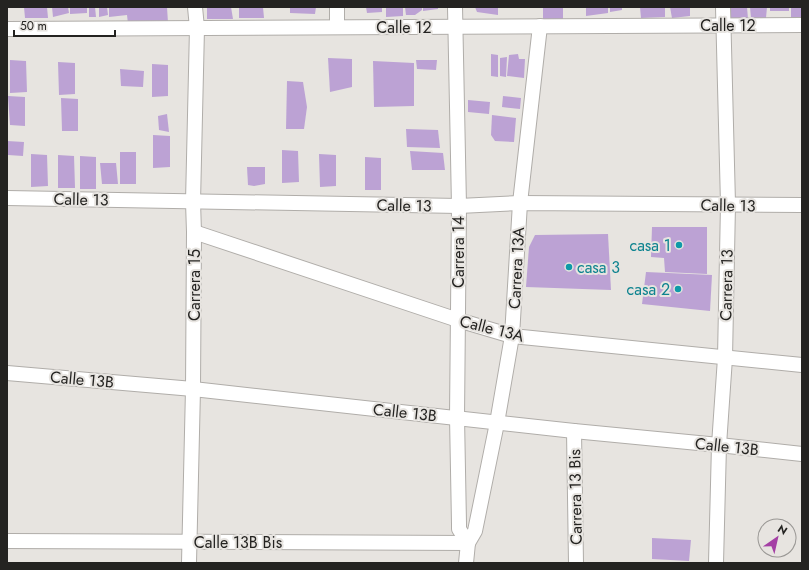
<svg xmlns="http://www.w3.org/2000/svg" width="809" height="570" viewBox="0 0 809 570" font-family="Jost,sans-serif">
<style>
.building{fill:#bca2d4}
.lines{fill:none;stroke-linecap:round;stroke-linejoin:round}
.minor-casing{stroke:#b0ada9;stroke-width:16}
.minor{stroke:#fff;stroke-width:14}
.culture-dot{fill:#0f9aa8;stroke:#e7e4e0;stroke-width:1.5}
.labels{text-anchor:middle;stroke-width:4;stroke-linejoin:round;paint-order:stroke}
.street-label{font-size:16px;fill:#242321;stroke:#e7e4e0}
.culture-label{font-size:16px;fill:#0d838f;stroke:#e7e4e0;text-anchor:end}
</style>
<rect width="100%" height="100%" fill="#e7e4e0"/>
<g class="building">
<path d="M24,7H47L48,18H25Z"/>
<path d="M52,7H68L69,13L53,17Z"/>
<path d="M70,7H87V13L70,14Z"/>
<path d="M89,7H95L96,17H89Z"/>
<path d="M99,7H107L108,15L99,17Z"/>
<path d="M109,7H167L168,23L128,24L127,15L109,17Z"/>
<path d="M207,7H231L233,19H207Z"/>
<path d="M239,7H263L264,18H239Z"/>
<path d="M290,7H316L315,14L290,13Z"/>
<path d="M366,7H382V12L367,13Z"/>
<path d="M386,7H403V16L386,17Z"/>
<path d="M405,7H422V10L415,15H406Z"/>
<path d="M423,7H438V9L423,11Z"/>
<path d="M475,7H498V15L477,12Z"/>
<path d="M543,7H563V21L543,22Z"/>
<path d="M586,7H608V13L586,16Z"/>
<path d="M610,7H622V10L610,12Z"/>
<path d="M640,7H665V17L641,18Z"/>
<path d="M670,7H690V16L672,18Z"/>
<path d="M727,7H747L748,19H727Z"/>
<path d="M750,7H767L766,18H751Z"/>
<rect x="770" y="7" width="19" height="4"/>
<rect x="791" y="7" width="11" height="14"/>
<path d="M491,54L498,55V77L491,76Z"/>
<path d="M518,54L519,59H525L524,78L507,76L509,55Z"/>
<path d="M507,57L506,77L500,76V58Z"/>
<path d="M328,58L352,59V87L330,92Z"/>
<path d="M10,60L26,61L27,92L10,93Z"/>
<path d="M416,60H437L436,70L417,69Z"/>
<path d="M373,61L414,63V106L374,107Z"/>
<path d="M58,62L75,63V94L59,95Z"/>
<path d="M152,64L168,65V96L152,97Z"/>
<path d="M120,69L144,71L143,87L121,86Z"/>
<path d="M287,81L303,82L307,107L304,129H286Z"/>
<path d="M8,96L25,97V126L10,125Z"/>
<path d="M503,96L521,98L520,109L502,107Z"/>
<path d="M61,98L78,99V131H62Z"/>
<path d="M468,100L490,102L489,114L468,112Z"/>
<path d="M167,114L169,132L159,130L158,116Z"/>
<path d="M492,115L516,118L514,142L495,141L491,135Z"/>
<path d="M406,129L438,130L440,148L407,147Z"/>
<path d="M153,135L170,136V167L153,168Z"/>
<path d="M7,141L24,142L23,156L8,155Z"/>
<path d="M282,150L298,151L299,182L282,183Z"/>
<path d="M410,151L443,153L445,170H412Z"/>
<rect x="120" y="152" width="16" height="32"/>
<path d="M31,154L47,155L48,186L31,187Z"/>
<path d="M319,154L336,155V186L320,187Z"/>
<path d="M58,155L74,156L75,188H58Z"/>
<path d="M80,156L96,157V189H80Z"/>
<path d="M365,157L381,158V190H365Z"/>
<path d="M100,163H116L118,184H102Z"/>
<path d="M247,167H265V184L254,186L248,185Z"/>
<path d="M652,227H707V274L665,272L664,258L651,257Z"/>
<path d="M608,234L611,290L526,287L529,247L535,235Z"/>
<path d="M646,272L712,275L710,311L642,304Z"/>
<path d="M652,538L691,540L689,561L652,559Z"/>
</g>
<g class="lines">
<defs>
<g id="minor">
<path d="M337,7V27"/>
<path d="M455,7L459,206L457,417L459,524V529L468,543"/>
<path d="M7,29L802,25"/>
<path d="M7,198L459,206L520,203L802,205"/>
<path d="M194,232L458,320L512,336L802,365"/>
<path d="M7,373L193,389L574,431L719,445L802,454"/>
<path d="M574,431L576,563"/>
<path d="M7,541L468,543"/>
<path d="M189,563L193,389L194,232L193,202L197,28L195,7"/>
<path d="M466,563L468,543L475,531L497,423L512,336L520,203L540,26"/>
<path d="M716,563L719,445L725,358L728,204L723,7"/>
</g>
</defs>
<use href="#minor" class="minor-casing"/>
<use href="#minor" class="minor"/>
</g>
<g class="culture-dot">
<circle cx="679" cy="245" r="4"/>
<circle cx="569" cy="267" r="4"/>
<circle cx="678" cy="289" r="4"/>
</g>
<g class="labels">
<g class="street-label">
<text x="728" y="31">Calle 12</text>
<text x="404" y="33">Calle 12</text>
<text transform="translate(81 199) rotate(1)" y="6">Calle 13</text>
<text transform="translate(404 205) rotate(1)" y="6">Calle 13</text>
<text transform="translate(728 205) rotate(1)" y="6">Calle 13</text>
<text transform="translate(458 252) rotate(-90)" y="6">Carrera 14</text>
<text transform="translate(516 268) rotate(-87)" y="6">Carrera 13A</text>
<text transform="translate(194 285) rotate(-90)" y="6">Carrera 15</text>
<text transform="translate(726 285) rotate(-89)" y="6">Carrera 13</text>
<text transform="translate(492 328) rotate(14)" y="6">Calle 13A</text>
<text transform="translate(82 379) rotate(5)" y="6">Calle 13B</text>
<text transform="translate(405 412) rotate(6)" y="6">Calle 13B</text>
<text transform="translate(727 446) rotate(6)" y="6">Calle 13B</text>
<text transform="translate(575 497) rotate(-91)" y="6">Carrera 13 Bis</text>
<text x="238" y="548">Calle 13B Bis</text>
</g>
<g class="culture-label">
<text x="671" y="251">casa 1</text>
<text x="577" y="273" text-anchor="start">casa 3</text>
<text x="670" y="295">casa 2</text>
</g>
</g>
<rect width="809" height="570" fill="none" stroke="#242321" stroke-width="16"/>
<g transform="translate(777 538) rotate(34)"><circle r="19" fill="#e7e4e0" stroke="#999794"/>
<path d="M0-3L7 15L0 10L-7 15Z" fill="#a440a5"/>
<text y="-6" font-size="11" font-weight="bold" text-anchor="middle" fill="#242321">N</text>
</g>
<path d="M14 30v6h101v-6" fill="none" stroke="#242321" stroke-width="2"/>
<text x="20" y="30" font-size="12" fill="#242321" stroke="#e7e4e0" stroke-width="3" paint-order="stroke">50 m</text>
</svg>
